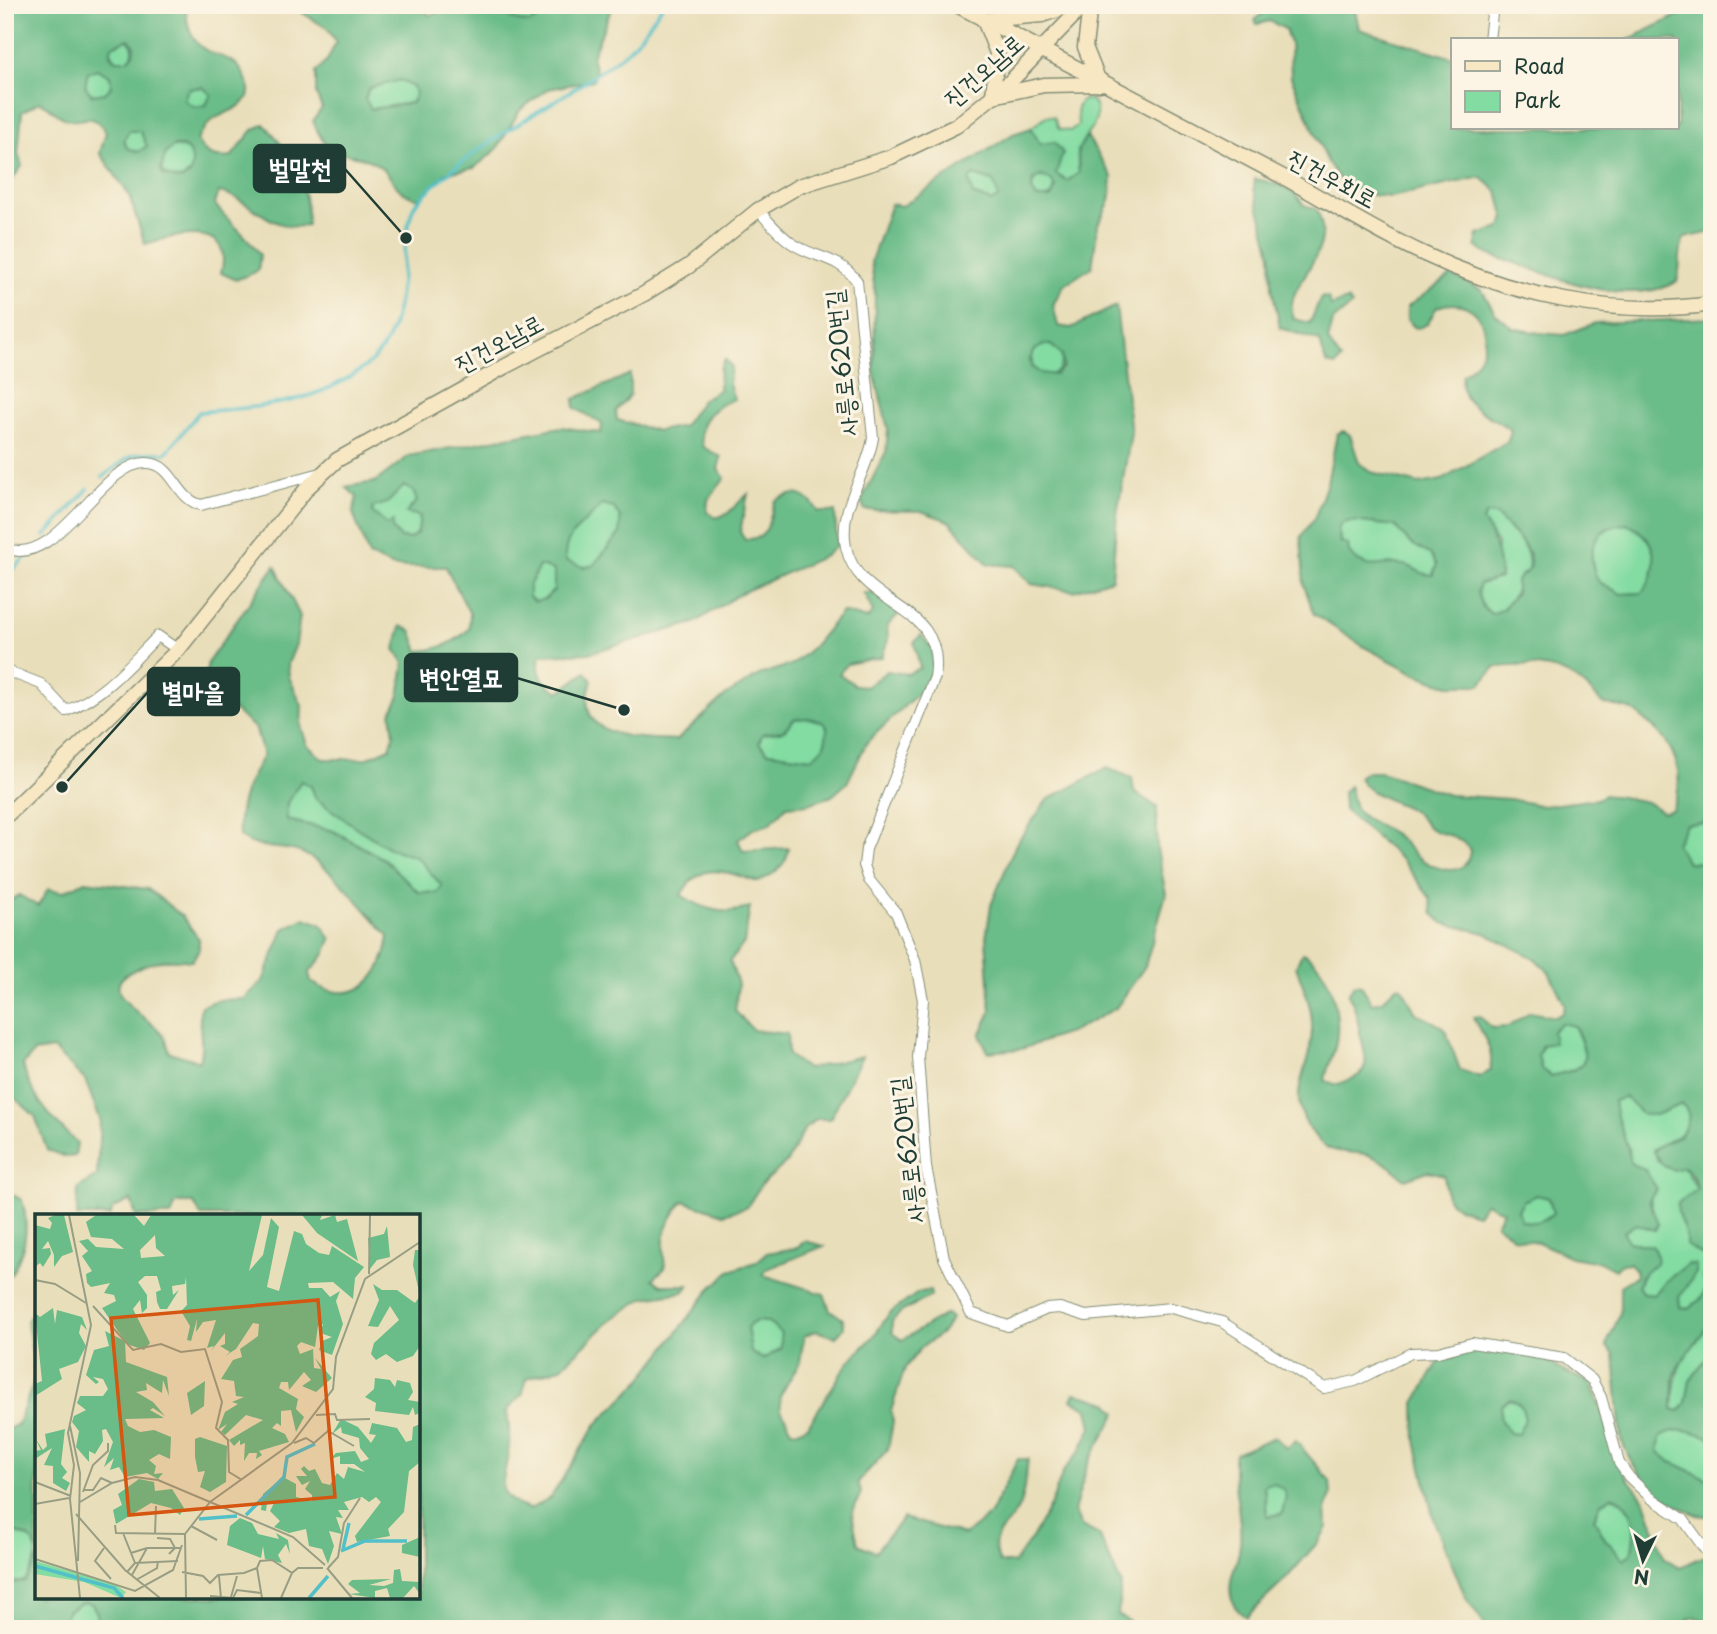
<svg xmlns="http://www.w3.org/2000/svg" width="1717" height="1634" viewBox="0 0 1717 1634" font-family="'Playpen Sans','Poor Story',sans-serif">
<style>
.green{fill:#83dca2;stroke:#518c6b;stroke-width:2}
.forest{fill:#6abc88;stroke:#447c5e;stroke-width:2;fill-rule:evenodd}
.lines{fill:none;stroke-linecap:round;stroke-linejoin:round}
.stream{stroke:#52c0c8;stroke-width:3.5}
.street-casing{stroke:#848e77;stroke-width:12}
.secondary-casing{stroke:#848e77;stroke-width:17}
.street{stroke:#fff;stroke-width:10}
.secondary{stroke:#f8e7c3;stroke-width:14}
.labels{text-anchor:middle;stroke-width:6;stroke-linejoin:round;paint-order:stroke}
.street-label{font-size:24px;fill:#1f3d34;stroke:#fcf5e5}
.inset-river{fill:none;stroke:#52c0c8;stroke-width:3.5}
.inset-road{fill:none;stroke:#989e84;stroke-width:2}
.view{fill:#d45610;fill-opacity:0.15;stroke:#d45610;stroke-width:3.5}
.inset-edge{fill:none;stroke:#1f3d34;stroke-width:3.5}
.leader{fill:none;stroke:#1f3d34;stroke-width:2.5}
.callout-dot{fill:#1f3d34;stroke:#fcf5e5;stroke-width:2.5}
.callout{fill:#1f3d34;stroke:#1f3d34;stroke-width:2.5}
.callout-label{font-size:26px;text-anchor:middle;font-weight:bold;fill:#fff}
</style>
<rect width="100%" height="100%" fill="#fcf5e5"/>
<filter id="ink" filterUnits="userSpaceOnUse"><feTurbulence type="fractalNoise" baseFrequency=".0143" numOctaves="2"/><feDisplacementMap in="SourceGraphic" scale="14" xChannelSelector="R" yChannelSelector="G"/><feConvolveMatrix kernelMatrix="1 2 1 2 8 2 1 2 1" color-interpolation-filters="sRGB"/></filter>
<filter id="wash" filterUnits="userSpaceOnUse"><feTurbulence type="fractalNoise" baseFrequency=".00686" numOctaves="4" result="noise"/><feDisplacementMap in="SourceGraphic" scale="28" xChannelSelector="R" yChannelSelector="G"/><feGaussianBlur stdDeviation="1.57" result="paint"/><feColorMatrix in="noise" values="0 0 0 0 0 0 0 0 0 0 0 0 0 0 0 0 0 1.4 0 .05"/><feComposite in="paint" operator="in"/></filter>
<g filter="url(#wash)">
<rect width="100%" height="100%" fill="#e9deba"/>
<g class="green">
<path d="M500,5H573L548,12L529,23L511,19Z"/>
<circle cx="122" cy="50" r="11"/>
<circle cx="98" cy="82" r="13"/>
<path d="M400,80L413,87L416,94L411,103L371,109L365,99L369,88Z"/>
<path d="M203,87L211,95L206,105L195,107L183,100L188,89Z"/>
<path d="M1086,99L1093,101C1104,125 1086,129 1079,149C1076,155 1078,165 1079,173L1067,181L1056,174L1031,128L1046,116L1054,117L1059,129L1070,131L1078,125L1077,108L1081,101Z"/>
<path d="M129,130L140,131L148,146L138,152L127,148L124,140Z"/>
<circle cx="177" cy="163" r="16"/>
<path d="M973,175L993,181L999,197L992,202L973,195L968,179Z"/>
<circle cx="1043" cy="188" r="11"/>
<circle cx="1047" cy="360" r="15"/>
<path d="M404,486L413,491L417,501L410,508L420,515L418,532L410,539L400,538L392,529V522L387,525L372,512L373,507L387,503L396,491Z"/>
<path d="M601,504L614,507L620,517L621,533L593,566L583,567L565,561C560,535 588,523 601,504Z"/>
<path d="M1486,514L1496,515C1511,532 1532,545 1528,570L1520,576C1516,594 1510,607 1492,614C1481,606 1475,597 1480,584L1501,574L1496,560L1497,544L1483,521Z"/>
<path d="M1353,521L1395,526L1410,543L1431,555L1437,565L1432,575C1420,575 1418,569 1407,566C1398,563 1388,567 1379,568C1357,569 1341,548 1338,529L1342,523Z"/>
<path d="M1627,524C1658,538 1662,566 1642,593L1621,594L1599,582C1584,554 1592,526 1627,524Z"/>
<path d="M539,566L554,570V590L545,599L535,602L529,597V586Z"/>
<path d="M809,718L822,722L827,727C827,743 824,749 811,758L767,752L759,743L762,734L783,731L795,719Z"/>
<path d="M301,780L311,786L316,799L357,828L389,848L418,858L442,886L437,893L418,892L384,859L334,831L287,820V803Z"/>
<path d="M1695,822L1704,823L1712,829V858L1706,863L1687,862L1676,844L1686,824Z"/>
<path d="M1561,1023L1574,1026C1591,1062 1589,1067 1551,1076L1541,1069L1538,1054L1552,1031Z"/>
<path d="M1620,1097L1634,1102L1638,1111L1655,1115L1682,1104C1706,1128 1669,1140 1653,1149L1657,1160L1673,1170L1684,1167L1697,1189L1678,1203C1679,1219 1688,1229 1686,1245L1702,1255L1712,1244V1269H1708L1703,1277L1707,1287L1702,1298L1689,1308L1680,1307L1679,1297L1688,1264L1666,1281L1654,1295L1643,1294L1638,1286L1646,1270L1653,1267L1645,1245L1628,1242L1624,1232L1636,1224L1654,1230L1658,1224C1647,1203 1653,1178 1630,1163C1627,1142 1615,1124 1614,1101Z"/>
<path d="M1537,1195L1549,1198L1553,1213C1543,1222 1534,1224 1521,1220L1518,1210L1523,1201Z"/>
<path d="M1712,1320V1351L1690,1381L1686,1403L1679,1411L1673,1409C1674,1361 1685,1357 1712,1320Z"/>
<path d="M756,1321L768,1322L781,1333V1348L763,1359L751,1352L747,1327Z"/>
<path d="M1509,1399C1521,1402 1523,1409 1525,1420L1518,1434L1509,1433L1500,1419L1501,1405Z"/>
<path d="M1686,1429L1712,1438V1481L1671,1462L1658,1451L1660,1437L1670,1431Z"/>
<path d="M1274,1483L1283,1489L1286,1496L1282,1514L1267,1516L1264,1485Z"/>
<path d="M1612,1496C1637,1507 1637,1529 1631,1554L1623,1559L1605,1539L1594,1519L1601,1503Z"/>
<path d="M11,1532C45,1538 40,1558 25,1581L10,1583L5,1576V1537Z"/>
<path d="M83,1602L92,1603L97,1613V1627L64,1629L62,1625L67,1611Z"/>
</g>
<g class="forest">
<path d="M5,5H186C185,19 191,41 204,49C223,61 235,54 246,79C259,105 229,110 214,119C206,125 202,131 197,140C204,156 215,159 231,157L253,130L264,124C289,149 310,189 307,225C271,234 251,198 219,192L214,203C228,223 247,234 260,255L258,271L236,280L221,273C235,220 174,235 145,244L129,195L100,153L106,132C90,106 80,128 62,117C52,112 50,105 39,102L22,112L18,153L22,166L10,183L5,179ZM129,39L134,45L133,55L127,60H115L110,55L112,46ZM97,69L110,76L111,87L105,93L92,95L85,86L88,72ZM203,87L211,95L206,105L195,107L184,100L188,89ZM129,131H140L147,146L138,152L127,148L124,140ZM174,146H183C194,154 193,162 190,174L181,180L163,175L161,169L166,153Z"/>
<path d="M290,5H421L429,15L438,13L442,5H500L511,19L529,23C558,8 581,5 613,5L592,56L596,73L593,80L548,89L520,110L496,150L474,168L446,173L420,199C389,191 398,179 378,165C351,147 329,165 313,121L322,108L316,94V72L327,61L336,42L328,29ZM400,80L413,87L416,94L412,103L371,109L365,99L369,88Z"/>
<path d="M1273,5H1354L1359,29L1453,58V128H1677V40H1628L1691,9L1712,5V232L1684,238C1677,256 1682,264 1677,282C1627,307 1563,280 1515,263C1500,258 1487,257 1476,246L1478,235L1500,228L1505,219L1498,192L1481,177L1391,197L1364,194L1343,184L1328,163L1291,77L1290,44L1285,29L1270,21L1257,24L1255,20Z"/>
<path d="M1031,128L1040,144L1054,142L1063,153L1056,174L1067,181L1079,173L1078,150L1087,136L1112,177L1110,201L1098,224L1092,267L1064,285L1053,305L1058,326L1071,328L1116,306L1131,433L1117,514L1112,579L1074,591L1031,584L1014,566L988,564L949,521L921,511L865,510L861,501L886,452L888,429L874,372L875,293L871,261L891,204L902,206L1013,134ZM973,175L993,181L999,197L991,202L973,195L969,180ZM1041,176L1051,180L1056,187L1051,198H1037L1032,190L1033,179ZM1044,345H1051L1062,355L1063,367L1055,375L1041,373L1031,367L1030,359L1035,350Z"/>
<path d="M1255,179C1273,182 1295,189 1304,205L1316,209C1342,256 1279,284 1294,319L1310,323L1321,297L1328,298L1331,306L1347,300L1352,305L1333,321L1328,341L1341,360L1335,366L1326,363L1320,341L1280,328L1272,288L1271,254L1254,189Z"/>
<path d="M1452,275L1482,290L1495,313L1513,328L1539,333L1564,335L1595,323L1712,318V829L1704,823L1686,824L1676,844L1687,862L1706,863L1712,858V1244L1702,1255L1686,1245C1688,1228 1675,1219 1678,1203L1697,1189C1696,1181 1691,1172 1684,1167L1673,1170L1664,1166L1653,1152L1660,1145L1679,1137C1687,1125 1694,1115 1682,1104L1655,1115H1643L1625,1097L1614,1101C1615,1123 1631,1145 1630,1163L1645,1170L1657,1189L1649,1200L1658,1224L1655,1230L1636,1224L1624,1232L1628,1242L1652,1246L1657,1256L1656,1263L1641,1276L1638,1286L1643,1294L1654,1295L1666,1281L1688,1264L1696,1265V1273L1679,1297L1680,1307L1689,1308L1702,1298L1707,1287L1703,1277L1708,1269H1712V1320L1678,1367L1674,1377L1673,1409L1679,1411L1686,1403L1690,1381L1712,1351V1438C1692,1431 1678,1425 1660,1437L1658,1451L1671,1462L1712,1481V1517L1697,1515L1676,1505L1646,1484L1630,1459L1621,1440L1614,1354L1606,1346L1620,1314V1286L1636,1276L1635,1269L1630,1263L1620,1264L1615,1270L1600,1262L1571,1257L1538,1242L1514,1238L1496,1224L1503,1211L1485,1203L1477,1214L1460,1209L1447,1199L1444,1175L1428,1171L1405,1179C1393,1169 1383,1160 1369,1155C1351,1150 1333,1156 1319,1141C1279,1095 1311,1077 1312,1030C1313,1008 1304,987 1296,967L1302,953C1330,965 1341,1014 1336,1042C1334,1055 1327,1067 1325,1080L1334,1085C1370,1075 1369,1069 1361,1037C1357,1020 1357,1008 1348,994L1355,984L1361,985L1372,1003L1383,1001L1396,986L1402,987L1416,1013L1441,1026L1446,1032L1460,1070L1480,1077L1490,1070C1495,1046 1482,1037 1473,1017L1479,1016L1492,1028L1508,1027L1530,1012L1555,1017L1562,1013L1565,1005L1549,972L1534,958L1485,933L1443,923L1433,914L1430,898L1402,860L1344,810L1343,792L1349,786C1353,795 1351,804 1358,812C1367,822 1380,825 1391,832C1402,838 1407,847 1415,855C1432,869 1468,882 1470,850C1455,830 1443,838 1428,827C1423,822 1419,815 1413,811C1397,801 1366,795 1359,777L1366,772H1381L1449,795L1510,799L1543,806L1597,799L1605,795L1621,797L1647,802L1663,812L1672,810C1687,776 1676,745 1647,722C1642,718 1636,711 1629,709C1621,706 1610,706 1602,704C1573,666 1541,662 1495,667L1480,685H1444L1414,673L1364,647L1314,614L1304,585L1301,537L1315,517L1327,483L1337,434L1343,431L1350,435L1359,463L1371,472L1419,484L1442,480L1508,441L1511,430C1489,413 1457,408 1462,375C1503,349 1484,290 1437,307C1429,318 1431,327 1415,328L1407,319V307ZM1486,514L1496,515C1507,527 1539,551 1528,570C1526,574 1519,577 1516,581V593L1502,610L1492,614L1482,607L1477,592L1480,584L1500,578C1500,558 1494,539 1483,521ZM1353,521L1395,526L1410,543L1431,555L1437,565L1433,575C1420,575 1418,569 1407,566C1382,558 1372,577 1349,553L1348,545L1340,542L1338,529L1342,523ZM1627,524C1658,538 1662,566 1642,593L1621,594L1599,582C1584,554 1592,526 1627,524ZM1561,1023L1575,1026C1591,1062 1589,1068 1551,1076L1541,1069L1538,1054L1542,1045L1554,1043L1552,1031ZM1537,1195L1549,1198L1553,1213C1543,1222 1534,1224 1521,1220L1518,1210L1523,1201Z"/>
<path d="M725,359L731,366L729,384L734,399C712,407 695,422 703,447L721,457L718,469L725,478L708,500L707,512L716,518L727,514L748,494L740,532L745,540L760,537L767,528L775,501C795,489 806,493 819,512H835L837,545L825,556L741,593L694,623L589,653L540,655C536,673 543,684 559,692L586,672L592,681C569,740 638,738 677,740L725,696L759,675L793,664L813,647L842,612L867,619L873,612L864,593H877L895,604L898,615L887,626L888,640L882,657L847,664L839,674L855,685L866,687L887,671L907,674L920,668L914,642L921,635L932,649L933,672L917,694L867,742L847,783L832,796L808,804L787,806L769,824L753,829L738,840L743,851L789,848C787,866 773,875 758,882C727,873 701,858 681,895C703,909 725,917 750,907L744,943L730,961L738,984L735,1011L753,1030L787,1034L788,1055L807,1069L862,1056L830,1119H817L805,1128L787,1162L761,1185L747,1207L724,1214L683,1201C664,1224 661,1238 665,1268L653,1279L661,1285H689L683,1292L644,1298L612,1319L560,1368L527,1378L522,1395L507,1410C508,1421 510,1433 509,1444C508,1475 487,1497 530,1509L551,1497L596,1425L640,1381L712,1287L730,1271L756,1262L767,1253L796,1248L805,1241L824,1246L767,1269L763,1275L824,1294L830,1310L843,1319L844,1328L836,1337L816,1331L804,1336L800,1362L780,1396L781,1410L792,1430L798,1431L808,1426L847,1364L873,1337L889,1314L918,1293L930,1290L931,1296L901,1312L892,1321V1333L902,1340L946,1314L951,1318L945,1330L921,1348L905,1368L891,1411L893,1422L888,1449L858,1482L861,1492L852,1514L858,1544L875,1552L903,1518L965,1535L990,1514L1018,1459H1028C1026,1473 1025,1490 1020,1504C1012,1529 984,1530 1000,1563H1014L1036,1532L1051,1504L1063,1472L1080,1451L1092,1427L1088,1409L1072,1400L1075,1393L1108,1403L1117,1413L1088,1463L1074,1511L1081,1526L1099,1535L1121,1584L1118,1615L1133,1624L1134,1629H95L97,1613L92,1604L83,1602L67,1611L62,1625L64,1629H5V1576L10,1583L25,1581L37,1560V1597H418V1216H201L194,1203H176L171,1216H136L131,1200L114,1208L110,1216H77L78,1188L97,1176L100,1119L85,1080L53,1049L34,1052L23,1065C29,1095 54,1122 77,1143L75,1156L66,1157L47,1150L35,1116L5,1089V905L19,895L38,906L48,889L63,892L85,881L148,889L182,916L199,939V949L192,961C169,958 154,960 134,970C89,991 155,1020 164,1036C167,1040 168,1047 169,1052L199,1061C205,1044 197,1024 201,1006L218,1000L244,999L263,981L284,929L305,918L321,924L331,939L325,954L309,973L311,982C355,1008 383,981 389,936C364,911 333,866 302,853C281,844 258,852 239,836C237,804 247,783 263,756L256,729L222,700L205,678L208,662L275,566L300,616L296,644L288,664L289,677L302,706L301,726L307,745L323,759H365L390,748L394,735L391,713L399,698L404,663L395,649L401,626L411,630L419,651C438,650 455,643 469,629L470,614L446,567H394L369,556L353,513L357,497L346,487L375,482L409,456L561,427L601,433L602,424L575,408L574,399L630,374V395L616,411L617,420L658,431L683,426L703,399L719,390L720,368ZM404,486L413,491L417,501L406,513L420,516L418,532L410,539L400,538L392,529L393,521L387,525L372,512L373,507L387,503ZM601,505L614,508L620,517V533L593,566L583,567L566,561C560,535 588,523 601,505ZM539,566L554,570V590L545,599L535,602L529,597V586ZM809,718L822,722L827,727C827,743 824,749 811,758L768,752L759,743L762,734L783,731L794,719ZM301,781L311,786L316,799L357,828L389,848L418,858L442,886L437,893L418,892L384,859L333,831L287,820V803ZM756,1321L768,1322L781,1333V1349L763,1359L751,1352L747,1327Z"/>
<path d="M1107,768L1132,778L1134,792L1157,807V849L1166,894L1145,966L1116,1008L1072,1032L1021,1049L988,1052L980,1035L991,1012L986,938L991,905L1016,844L1047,800Z"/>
<path d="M5,1191L22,1200C31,1231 24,1257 5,1283Z"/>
<path d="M36,1305H37V1552C33,1537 26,1534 12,1532L5,1537V1431L18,1424L36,1376L27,1322Z"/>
<path d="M1471,1350L1537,1353L1559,1369L1591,1383L1626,1476L1645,1501L1665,1559L1680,1567L1705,1556L1712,1564V1624L1696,1617L1689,1619L1686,1629L1486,1627L1466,1598L1434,1521L1416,1441L1415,1403L1438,1363ZM1509,1399C1521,1402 1523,1409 1525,1420L1518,1434L1509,1433L1500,1419L1501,1405ZM1612,1496C1637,1507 1637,1529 1631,1554L1623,1559L1605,1539L1594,1519L1601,1503Z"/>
<path d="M1275,1437L1286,1448L1296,1441L1330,1481L1331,1495L1326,1507L1327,1527L1319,1541L1284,1581L1246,1617C1238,1612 1232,1604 1231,1595C1228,1580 1236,1566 1239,1552C1245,1519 1230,1485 1235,1453ZM1273,1483L1283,1489L1286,1496L1282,1514L1267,1516L1264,1485Z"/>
</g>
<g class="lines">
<g class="stream">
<path d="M103,477C130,456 132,451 166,453L199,412C263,406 311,406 365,367C407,336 398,272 408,228C410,220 411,209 416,203C476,139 559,106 627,51C641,39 652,20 663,5"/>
<path d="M45,536L88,489"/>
<path d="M5,577L30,553"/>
</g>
</g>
</g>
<g filter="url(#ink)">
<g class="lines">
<defs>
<g id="street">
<path d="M1489,40L1493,5"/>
<path d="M758,210C768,221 778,233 790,242C813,259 836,254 857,281L873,438C867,476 838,505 846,547C859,609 947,602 935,677L866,849L864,865L869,880L896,913L915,960L923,1000L918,1057L926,1167L944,1258L971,1313L1008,1326L1047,1309L1060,1308L1086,1316L1171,1308L1222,1322L1324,1388L1355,1381L1411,1353L1438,1352L1472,1343L1564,1358L1592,1380L1601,1397L1619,1463L1629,1477L1651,1498L1683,1519L1712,1559"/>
<path d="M5,548C58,571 101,459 148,463C174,464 176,499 201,505L321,473"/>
<path d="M5,670L41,684L66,711C105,695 129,665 158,636L178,650"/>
</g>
<g id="secondary">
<path d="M957,5C1066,63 1175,121 1285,178C1331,203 1376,232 1424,254C1513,296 1614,318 1712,304"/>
<path d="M1072,5L1042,15L984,20L997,53L993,96L1044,85L1100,84L1085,47L1090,5"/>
<path d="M5,817L178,650L308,487L337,460L504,367L644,294L689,266L758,210L799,186L891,157L956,126L1010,82L1084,5"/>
</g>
</defs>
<use href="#street" class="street-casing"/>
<use href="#secondary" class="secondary-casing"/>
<use href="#street" class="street"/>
<use href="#secondary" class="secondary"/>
</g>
</g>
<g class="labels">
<g class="street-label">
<text transform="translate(984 71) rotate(-41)" y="8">진건오남로</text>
<text transform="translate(1332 179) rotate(28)" y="8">진건우회로</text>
<text transform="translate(499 344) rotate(-28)" y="8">진건오남로</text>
<text transform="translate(842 363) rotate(-96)" y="8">사릉로620번길</text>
<text transform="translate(908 1150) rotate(-97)" y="8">사릉로620번길</text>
</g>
</g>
<g transform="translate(35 1214)">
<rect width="385" height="385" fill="#e9deba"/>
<path d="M0,347L79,370L91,378L86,384L49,368L0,360Z" fill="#83dca2"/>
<path d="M20,1H29L38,38L27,42L19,53V41L13,27L7,35L15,34L16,40L8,53L5,49L0,53V11L15,15L17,9L13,4ZM61,1H99L109,12L116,1H227L214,57L228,41L236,4L244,13L232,73L244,77L259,17L267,20L271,30L284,39L294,41L297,32L329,53L320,64L318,85L298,68L273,69L274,74H287L295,83L305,77L301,87L308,110L297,141L284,136L287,127L297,123L285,119L288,110L283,112L280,133L266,128L262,132L265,140L278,135L279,154L286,155L280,144L297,164L281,178L267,172L276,166L269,158L254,176L253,168H246L244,174L263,185L261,195L269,203L261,218L256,196L246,197V212L242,209L237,214L250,220L254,228L224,237L227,241L221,245L222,239H214L209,247L210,229L205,231V226L199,232L194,226L228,206L211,201L190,221L186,218L192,210L183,216L190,198L203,190L197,188L209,183L201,182L199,167L186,165L198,146L207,143L205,135L223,122L224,110L218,109L201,135L190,142L195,138L185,132L190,130V119L176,137L179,132L172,134L181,106L168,108L161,118L162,105L156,127L152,126L155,112L146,97L152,91L151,63L150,70L137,72L138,81L144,76L132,95H125L122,88L121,78L126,76L122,62H110L103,68L112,81V94L107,99L105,86L98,95L115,129L109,136L92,130L67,94L81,87L79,81L69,79L75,69L56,73L52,69L51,60L57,57L47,42L53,37L44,27L53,25L61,33L89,35L77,25L56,23L51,8ZM120,21L121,34L130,42L106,44L105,36ZM267,1H287L285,6L300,1L302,8L312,5L323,47L282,19ZM352,12L355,43L342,46L335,55L333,24L349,20ZM385,36V132L378,142L362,148L351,140L341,146L336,140L339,129L364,106L355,92L343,113L333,112L344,86L338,70L347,76H362L380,89L385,82L378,51L380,36ZM18,94L20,110L22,96L47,103L52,116L46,110L44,119L51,132L43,148L24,155L27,165L0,182V170L7,167L0,99L5,103ZM70,117L90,127L91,148L132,163L134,182L128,166L127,179L111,169L112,176L101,178L118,188L130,202L118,194L115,196L129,204L90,205L93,212L105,218L119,216L136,223L135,245L124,240L114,246L121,252L119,260L128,259L123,265L112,259L90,263L84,253L75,256L79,244L69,253L78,228L71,215L67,216L68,227L60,240L54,237V248L41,233L44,217L37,208L39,202L51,196L42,189L45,182H68L73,175L68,165L58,163L64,168L61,170L51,161L59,136L74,132ZM340,164L355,166L360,173L362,166L375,169L378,178L373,186L385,188V199L380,201L378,193L374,201L340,197L341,189L330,183L339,175ZM170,167L169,192L156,201L152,179ZM306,205L323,213L336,229L341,221L334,220L337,209L362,214L371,228L377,226L378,213L385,210V248L374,257L369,298L353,315L355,322L322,328L320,322L346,288L341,283L334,288L327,283L309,288L314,296H303L308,304L301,303L307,320L294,317L299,332L293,350L287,335L274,332L271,315L254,319L239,313L245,307L235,297L240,287L232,288L231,297L226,296L228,280L248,263L261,270V283L277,287V281L270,275L275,267L267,271L261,262H272L266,255L269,252L274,257L280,255L287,269L295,271L302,259L309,265L313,253L330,258L319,250H305V242L295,245L301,239L320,237L326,248L334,245L325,234L324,224L307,219L306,213L297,220ZM30,215L26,250L32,258L27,264L35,269L31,277L18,269V252L9,251L17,234L0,245V237L6,236L0,224L8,236L12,232L10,220ZM165,223L192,232L191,268L175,278L165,273L170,257L163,258L160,243V225ZM104,265L119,268L120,277L137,275L149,294L145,301L136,294L116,289L81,310L78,296L87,291L83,280ZM205,304L217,309L223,320L244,325L241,319L253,326L255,340L251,330L243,341L247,349L230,345L228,332L226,344L192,331L195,312ZM385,323V343L367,339V331ZM365,355L367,367L385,368V380L379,372L368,384H355L352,374L340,377V384L314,380L325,379L313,370L317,366L356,365L334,371L349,372L358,369L359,356Z" fill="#6abc88" fill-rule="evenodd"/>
<path class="inset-river" d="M211,301L249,263L252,243L280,230M164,305L202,302M308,335L314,309M306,337L330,327H372M0,352L79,374L88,384M274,384L293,362"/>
<path class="inset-road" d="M34,1L56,111L33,219L39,251L35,285L45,384M334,60L335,1M0,66L20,70L51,89M58,92L98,136L126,130L146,138L170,135L187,188L181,214L193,226L194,258L207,266M281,201L300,200L302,206L335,205M35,212L45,259L43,347M259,229L271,224L279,229L293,217L319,232M0,268L36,282M48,276H58L66,264L77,269M48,278L58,251L73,237V229M45,288L77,269L100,263L123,266L175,288L150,320L151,384M0,290L34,284M41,300L90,356L125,384M80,311L81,319L150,320M156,312L182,326M88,319L100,349L92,358M120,320L121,292M122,324L135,325L140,334L134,340M69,334L60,347L76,365M96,339L112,334H145M0,345L100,377L138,356L147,331M100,349L143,347M290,351L258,323L175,288L257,229L298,175L301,143L330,65L385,28M222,354L227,384M292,354L317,384M293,354L303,343L309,309L325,284M147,358L168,362L175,369L183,361L209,359L222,354L225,347L237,346L257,359L246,384M257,359L263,354H288M97,361L112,334M184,362L186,384M101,366L122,354L123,347M175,382L198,384M196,383L202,362M198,384L202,376L226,379"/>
<path class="view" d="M283,86L300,283L94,301L76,104Z"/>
<rect width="385" height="385" class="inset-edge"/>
</g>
<path class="leader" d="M406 238L345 169M624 710L517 678M62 787L148 692"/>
<g class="callout-dot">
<circle cx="406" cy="238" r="7"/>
<circle cx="624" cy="710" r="7"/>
<circle cx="62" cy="787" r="7"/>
</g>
<g class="callout">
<rect x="254" y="145" width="91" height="47" rx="7"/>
<rect x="405" y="654" width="112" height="47" rx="7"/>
<rect x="148" y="668" width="91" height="47" rx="7"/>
</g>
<g class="callout-label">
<text x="300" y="178">벌말천</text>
<text x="461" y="687">변안열묘</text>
<text x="193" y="701">별마을</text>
</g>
<rect width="1717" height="1634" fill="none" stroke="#fcf5e5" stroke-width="28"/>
<rect x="1451" y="38" width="228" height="91" fill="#fcf5e5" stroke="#a4ab9e" stroke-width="2"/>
<rect x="1465" y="61" width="35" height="10" fill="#f8e7c3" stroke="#a4ab9e" stroke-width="2"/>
<text x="1514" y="74" font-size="21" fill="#1f3d34">Road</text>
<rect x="1465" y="91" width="35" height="21" fill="#83dca2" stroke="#a4ab9e" stroke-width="2"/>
<text x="1514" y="108" font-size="21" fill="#1f3d34">Park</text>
<g transform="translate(1643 1560) rotate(185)" stroke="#fcf5e5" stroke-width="5" paint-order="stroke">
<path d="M0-5L12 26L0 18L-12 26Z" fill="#1f3d34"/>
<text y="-10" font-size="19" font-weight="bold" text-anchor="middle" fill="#1f3d34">N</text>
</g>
</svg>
